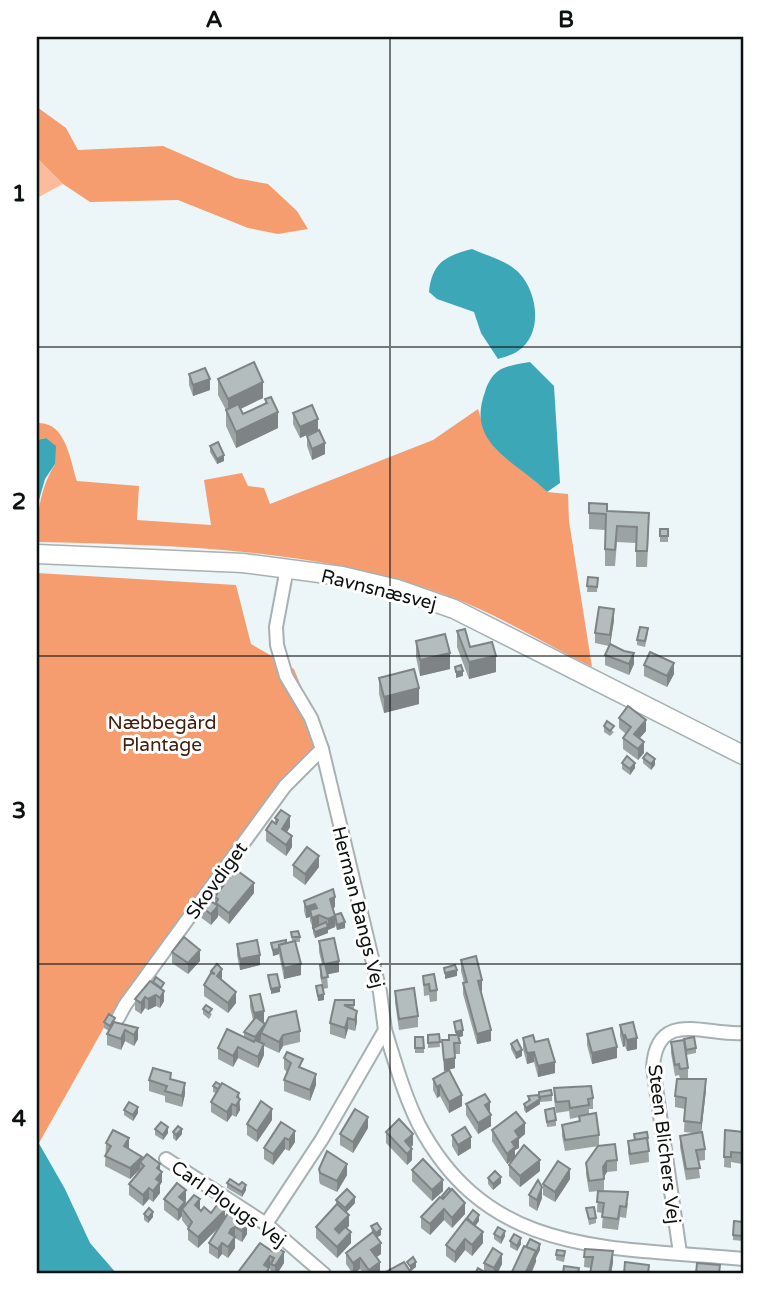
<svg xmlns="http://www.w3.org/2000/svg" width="780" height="1311" viewBox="0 0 780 1311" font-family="'Varela Round',sans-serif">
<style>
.green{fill:#fbbc9d}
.forest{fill:#f69d70}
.water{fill:#3ca7b7}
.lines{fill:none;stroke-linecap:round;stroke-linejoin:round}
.minor-casing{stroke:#a8b1b2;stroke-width:16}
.secondary-casing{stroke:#a8b1b2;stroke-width:21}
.minor{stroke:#fff;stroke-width:12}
.secondary{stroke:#fff;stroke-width:18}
.wall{fill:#9ba3a3}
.shaded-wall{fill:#7e8485}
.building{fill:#b4bdbe;stroke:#7e8485;stroke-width:2}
.grid{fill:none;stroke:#0e1111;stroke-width:2;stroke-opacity:0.55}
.labels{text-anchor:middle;stroke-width:6;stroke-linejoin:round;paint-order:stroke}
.street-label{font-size:19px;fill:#0e1111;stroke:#fff}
.park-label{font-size:19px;fill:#42200d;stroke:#fff}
.neatline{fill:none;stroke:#0e1111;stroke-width:2.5}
.grid-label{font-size:23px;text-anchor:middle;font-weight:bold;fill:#0e1111}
</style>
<rect width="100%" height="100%" fill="#ecf5f7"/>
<path class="green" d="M37,158L63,184L37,198Z"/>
<g class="forest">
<path d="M37,107L66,128L78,150L163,146L236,178L268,184L297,211L308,229L278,234L248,228L178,200L90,202L63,184L37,158Z"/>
<path d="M478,409C493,460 515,459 547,492L568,494L569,521L592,667C543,643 494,612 443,594C313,548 173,545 37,542C37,513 40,489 55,464L46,438L37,440V423C66,421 70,460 77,481L139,486L137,520L211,525L204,480L242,473L248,486L264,488L270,504L433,440Z"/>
<path d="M37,573L236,585L251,644L294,669L325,746L284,778L111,1015L39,1143Z"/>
</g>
<g class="water">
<path d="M472,249C487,256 509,261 520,274C538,294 543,334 518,351C512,355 504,357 498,359L481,333L474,312L437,299L429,292C432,263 445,256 472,249Z"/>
<path d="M530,362L554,386L560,483L547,492C517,461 465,445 485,392C493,367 506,366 530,362Z"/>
<path d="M46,438L56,446L55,464L45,479L37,507V440Z"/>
<path d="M37,1140L65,1189L90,1243L117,1274H37Z"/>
</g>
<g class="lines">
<defs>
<g id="minor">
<path d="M118,1018L125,1005L285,786L322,749"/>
<path d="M385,1030C395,1062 404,1095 419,1125C490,1259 612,1246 743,1259"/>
<path d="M166,1159L266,1224L324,1274"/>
<path d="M266,1224L322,1139L385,1030L380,992L322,749L311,718L286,676L277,645L276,627L287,568"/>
<path d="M680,1253L653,1067C657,1008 706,1036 743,1033"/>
</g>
<path id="secondary" d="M37,554L243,563L342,576L397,589L454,609L743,755"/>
</defs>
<use href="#minor" class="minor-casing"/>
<use href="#secondary" class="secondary-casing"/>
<use href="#minor" class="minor"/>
<use href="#secondary" class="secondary"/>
</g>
<g class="wall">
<path d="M189,374L210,390L193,396L189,385Z"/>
<path d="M218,379L263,398L240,409L243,414L265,403V399L278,428L236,448L226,426V410L218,395Z"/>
<path d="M293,413L318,430L300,438L293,424Z"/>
<path d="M307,436L325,454L312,460L307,446Z"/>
<path d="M210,446L224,461L217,464L210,452Z"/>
<path d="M589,503L649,529L647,567H636V543L617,542L615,566H605V530L589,529Z"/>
<rect x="660" y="529" width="8" height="13"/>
<path d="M588,577L598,578L597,592H587Z"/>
<path d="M614,620L610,645L634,664L629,675L605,665V655L609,646L595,643V633Z"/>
<path d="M457,631L470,647L496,672L469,679L457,647Z"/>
<path d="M648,633L645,647L637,645V640Z"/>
<path d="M416,641L450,669L420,676L416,657Z"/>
<path d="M644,665L674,674L667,687L644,676Z"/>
<path d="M379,678L419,704L384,713L379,694Z"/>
<path d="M619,718L646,731L639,738L644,753L638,760L623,749V738L626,734L619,728Z"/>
<path d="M604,726L614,732L610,736L604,732Z"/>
<path d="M643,758L655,765L651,770L643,763Z"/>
<path d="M622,763L635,768L630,775L622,769Z"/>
<path d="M275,818L290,827L287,832L292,847L286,856L266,841V830L275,823Z"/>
<path d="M293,865L319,867L305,885L293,876Z"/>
<path d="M254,893L229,924L218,915L211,925L199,916V906L215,903V897Z"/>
<path d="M304,901L335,907L333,908L335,915L345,928L337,930L335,925V927L328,930V933L315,938L313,933V928L310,921V917L306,918L304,911Z"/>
<path d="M291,932L300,937V942H296L301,975L284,979L279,954L273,956L271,943H286L292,942Z"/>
<path d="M319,941L339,972L327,974L328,988L323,989L324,1000L318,1001L316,986L322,985L320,976V965L322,964L319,952Z"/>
<path d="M237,944L260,965L240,970L237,955Z"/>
<path d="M172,952L200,961L188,974L172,963Z"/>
<path d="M461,960L482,991H481L491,1041L477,1044L463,994V983H464L461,971Z"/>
<path d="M211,971L222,980L236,1003L228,1013L204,996V985Z"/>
<path d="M423,976L437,990V1001L430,1002L429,995L424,996Z"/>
<path d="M164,989L163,990L164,1001L160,1008L156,1006L148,1010L145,1008L141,1014L135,1010V999Z"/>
<path d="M395,991L418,1016V1027L399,1030L395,1002Z"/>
<path d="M250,996L265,1024L300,1031V1042L283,1046L279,1053L264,1046V1055L258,1068L238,1058L233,1067L218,1059V1048L244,1037V1032L253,1020L250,1007Z"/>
<path d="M335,1000H354V1010L357,1022L355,1031L348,1029L345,1039L330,1034V1023Z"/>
<path d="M203,1009L212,1014L209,1019L203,1014Z"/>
<path d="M104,1022H115L138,1028V1039L134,1046L125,1041L121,1050L107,1045V1034L109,1031L104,1028Z"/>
<path d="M454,1022L463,1036L459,1037L460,1043V1054H455V1068L444,1071L442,1040H449L456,1035Z"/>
<path d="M620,1025L637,1049L627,1051L625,1046L623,1047L620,1036Z"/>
<path d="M439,1034L440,1047L428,1048V1035Z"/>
<path d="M587,1034L617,1058L592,1064L587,1045Z"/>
<path d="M415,1037L424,1048V1053H415Z"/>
<path d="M523,1038L535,1042L555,1073L538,1077L534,1062L527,1064L523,1049Z"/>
<path d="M671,1042L696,1048V1053L686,1055L688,1068V1078L686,1079L706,1090L701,1132L705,1149V1160L698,1161L700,1178L686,1180L680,1147V1136L694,1133L684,1132L685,1109L675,1107V1096L680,1079L679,1075L675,1076L671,1053Z"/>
<path d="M511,1044L522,1056L516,1059L511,1049Z"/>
<path d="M284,1058L303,1069L316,1085L310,1101L284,1091V1080L287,1072L284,1069Z"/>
<path d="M171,1079L185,1094L182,1107L165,1102V1096L149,1091V1080Z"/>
<path d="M433,1079L462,1106L449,1113L440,1096L437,1098L433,1090Z"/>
<path d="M213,1086L239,1098L240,1110L236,1117L232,1115L227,1122L211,1112V1102L216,1093L213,1092Z"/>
<path d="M554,1088L593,1098V1109H589V1114L599,1135V1146L565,1151L562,1136V1125L579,1122V1117L570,1119L569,1111L556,1113L554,1099Z"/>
<path d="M539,1092L552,1095V1101L540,1102V1104L526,1113L524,1110V1104L528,1101V1096L539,1097Z"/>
<path d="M466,1104L490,1113L491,1126L478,1134L466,1115Z"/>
<path d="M124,1110L138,1113L133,1121L124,1115Z"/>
<path d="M545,1110L556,1120V1126L547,1127Z"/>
<path d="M272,1120L257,1142L247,1135V1124Z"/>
<path d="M281,1122L295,1142L289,1151L285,1149L273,1165L264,1159V1148Z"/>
<path d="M368,1128L353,1153L340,1145V1134Z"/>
<path d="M155,1129L168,1133L163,1140L155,1135Z"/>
<path d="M492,1130L525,1134L519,1139V1148L515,1150V1156L540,1171L520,1187L509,1176V1165L512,1161L507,1164L492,1141Z"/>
<path d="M725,1130L743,1132L742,1164L731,1162V1168L724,1167Z"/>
<path d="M173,1132L182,1134L176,1141L173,1138Z"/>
<path d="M386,1132L413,1145L411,1147L412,1160L407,1165L386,1143Z"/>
<path d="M634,1134L648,1138L649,1162L630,1165L628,1152V1141L634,1140Z"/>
<path d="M452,1135L471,1148L458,1156L452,1146Z"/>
<path d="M106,1143L129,1149L142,1160L160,1170L162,1182L160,1185V1193L153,1202L149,1199L143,1206L129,1195V1184L140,1169L130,1179L105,1166Z"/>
<path d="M617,1160V1171L607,1172L604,1177V1190L599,1191L628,1203L626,1218L620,1217L618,1230L602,1228L603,1213L597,1212L598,1191L589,1192L586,1174V1163Z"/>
<path d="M319,1169L347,1175L337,1192L320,1184L319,1180Z"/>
<path d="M412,1170L443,1191L432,1201L412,1181Z"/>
<path d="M488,1178L501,1183L493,1190L488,1184Z"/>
<path d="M570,1179L555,1202L543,1195V1184Z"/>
<path d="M227,1183L246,1190L242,1197L227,1188Z"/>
<path d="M529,1195L542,1198L537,1211L529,1206Z"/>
<path d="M442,1196L465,1214L452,1228L444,1220L430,1235L421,1228V1217L442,1198Z"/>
<path d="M164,1199L186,1200L185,1206L200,1209L225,1218L240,1219L247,1234L242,1242L235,1238V1248L228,1258L222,1254L218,1259L209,1253V1243L219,1227L198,1248L188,1240V1228L182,1220V1216L178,1221L164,1210Z"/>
<path d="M336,1200L355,1203L346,1212L349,1226L346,1228L351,1243L337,1258L316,1238V1227L336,1205Z"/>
<path d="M586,1208L596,1218V1223L589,1225Z"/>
<path d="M144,1214L153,1217L148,1223L144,1220Z"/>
<path d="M479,1221L475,1226L483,1243L472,1256L465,1250L455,1263L446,1256V1245Z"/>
<path d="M743,1222V1241L733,1240V1235Z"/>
<path d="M371,1226L381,1235L377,1237L381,1254L376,1257L380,1273L364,1274L360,1269L353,1274L346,1264V1253L372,1233Z"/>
<path d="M494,1234L505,1236L501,1244L494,1239Z"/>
<path d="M510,1241L521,1244L517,1251L510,1247Z"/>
<path d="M585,1249L613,1262L611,1274H590L591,1268L584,1267Z"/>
<path d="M272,1251L284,1263L277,1274H271L270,1267L269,1268V1274H239V1271Z"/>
<path d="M556,1255L565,1256L564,1262L556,1260Z"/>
<path d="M484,1263L502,1264L497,1274H475L484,1272Z"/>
</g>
<g class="shaded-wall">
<path d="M210,379V390L193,396V385Z"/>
<path d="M263,382V398L228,415V399Z"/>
<path d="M278,412V428L236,448V432Z"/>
<path d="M318,419V430L300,438V427Z"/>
<path d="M325,443V454L312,460V449Z"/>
<path d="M224,455V461L217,464V459Z"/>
<path d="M614,609V620L610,646V635Z"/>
<path d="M450,653V669L420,676V660Z"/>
<path d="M634,653V664L629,675V664Z"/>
<path d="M496,656V672L469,679V662Z"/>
<path d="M674,663V674L667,687V676Z"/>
<path d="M463,671V676L456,678V672Z"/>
<path d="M419,688V704L384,713V697Z"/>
<path d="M646,720V731L634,745V734Z"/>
<path d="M644,742V753L638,760V749Z"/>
<path d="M655,759V765L651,770V764Z"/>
<path d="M635,763V768L630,775V769Z"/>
<path d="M290,816V827L282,840V829Z"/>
<path d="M292,836V847L286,856V845Z"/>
<path d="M319,856V867L305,885V874Z"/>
<path d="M254,883V893L229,924V913Z"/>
<path d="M335,897V907L330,910V899Z"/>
<path d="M315,904V915L310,910V917L306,918V907Z"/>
<path d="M218,906V917L211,925V914Z"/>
<path d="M319,915V926L312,929V918Z"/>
<path d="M335,916V927L328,930V933L315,938V932L328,927V919Z"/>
<path d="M345,922V928L337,930V925Z"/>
<path d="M279,949V954L273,956V950Z"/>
<path d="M200,950V961L188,974V963Z"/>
<path d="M260,955V965L240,970V959Z"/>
<path d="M339,961V972L325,975V964Z"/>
<path d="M301,964V975L284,979V968Z"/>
<path d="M222,969V979L217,976Z"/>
<path d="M457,970V976L445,979V973Z"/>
<path d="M482,980V991L478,992V981Z"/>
<path d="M280,987V992L271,994V989Z"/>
<path d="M164,991V1001L160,1008V998Z"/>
<path d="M236,992V1003L228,1013V1003Z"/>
<path d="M324,994V1000L318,1001V996Z"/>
<path d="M156,995V1006L148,1010V999Z"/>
<path d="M145,997V1008L141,1014V1003Z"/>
<path d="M264,1011V1022L254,1024V1013Z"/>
<path d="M357,1011V1022L355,1031V1020Z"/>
<path d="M348,1018V1029L345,1039V1028Z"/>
<path d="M265,1024L261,1033V1040L255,1047V1037Z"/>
<path d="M138,1028V1039L134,1046V1035Z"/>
<path d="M125,1030V1041L121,1050V1039Z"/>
<path d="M463,1030V1036L456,1038V1032Z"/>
<path d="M491,1030V1041L477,1044V1034Z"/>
<path d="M283,1035V1046L279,1053V1042Z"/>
<path d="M625,1035V1046L623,1047V1036Z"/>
<path d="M637,1038V1049L627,1051V1040Z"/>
<path d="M264,1044V1055L258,1068V1057Z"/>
<path d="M238,1047V1058L233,1067V1056Z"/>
<path d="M617,1047V1058L592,1064V1053Z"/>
<path d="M522,1050V1056L516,1059V1053Z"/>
<path d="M534,1052V1062L527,1064V1053Z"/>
<path d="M455,1058V1068L444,1071V1060Z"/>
<path d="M555,1062V1073L538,1077V1066Z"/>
<path d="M316,1074V1085L310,1101V1090Z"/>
<path d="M706,1079V1090L701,1134V1123Z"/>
<path d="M185,1083V1094L182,1107V1096Z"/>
<path d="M440,1085V1096L437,1098V1087Z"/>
<path d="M239,1093L240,1110L236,1117L237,1097Z"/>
<path d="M462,1095V1106L449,1113V1102Z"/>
<path d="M540,1099V1104L526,1113V1108Z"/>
<path d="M490,1102V1113L485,1105Z"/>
<path d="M232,1104V1115L227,1122V1112Z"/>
<path d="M138,1107V1113L133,1121V1115Z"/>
<path d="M272,1109V1120L257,1142V1131Z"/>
<path d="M491,1115V1126L478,1134V1123Z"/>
<path d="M368,1117V1128L353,1153V1142Z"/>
<path d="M525,1123V1134L519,1139V1148L515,1150V1158L507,1164V1154L515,1131Z"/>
<path d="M168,1127V1133L163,1140V1135Z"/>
<path d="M182,1129V1134L176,1141V1135Z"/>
<path d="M295,1131V1142L289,1151V1140Z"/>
<path d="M413,1134V1145L405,1152V1141Z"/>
<path d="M471,1137V1148L458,1156V1145Z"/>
<path d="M129,1138V1149L124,1146Z"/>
<path d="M285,1138V1149L273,1165V1154Z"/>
<path d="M412,1149V1160L407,1165V1154Z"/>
<path d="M142,1157V1164L140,1162V1169L130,1179V1168Z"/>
<path d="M540,1160V1171L520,1187V1176Z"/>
<path d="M607,1161V1172L603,1178V1167Z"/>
<path d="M160,1164V1174L162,1172V1182L160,1185V1193L153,1202V1191L157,1168Z"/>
<path d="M347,1164V1175L337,1192V1181Z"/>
<path d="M570,1169V1179L555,1202V1192Z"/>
<path d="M501,1177V1183L493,1190V1184Z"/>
<path d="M443,1180V1191L432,1201V1190Z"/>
<path d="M246,1185V1190L242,1197V1192Z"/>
<path d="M542,1187V1198L537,1211V1200Z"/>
<path d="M149,1188V1199L143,1206V1195Z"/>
<path d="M186,1190V1200L179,1208V1197Z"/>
<path d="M355,1197V1203L345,1214V1208Z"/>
<path d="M200,1199V1210L195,1205Z"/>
<path d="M185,1202V1213L182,1209V1216L178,1221V1210Z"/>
<path d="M465,1203V1214L452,1228V1218Z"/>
<path d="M444,1209V1220L430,1235V1224Z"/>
<path d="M225,1210V1221L198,1248V1237Z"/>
<path d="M153,1212V1217L148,1223V1218Z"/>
<path d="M349,1215V1226L335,1240V1229Z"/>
<path d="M479,1215V1221L473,1229V1224Z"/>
<path d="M247,1223V1234L242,1242V1231Z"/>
<path d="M235,1227V1248L228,1258L229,1233L231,1229Z"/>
<path d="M381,1229V1235L376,1238V1233Z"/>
<path d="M505,1231V1236L501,1244V1238Z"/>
<path d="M351,1232V1243L337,1258V1247Z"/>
<path d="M483,1232V1243L472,1256V1245Z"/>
<path d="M521,1238V1244L517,1251V1246Z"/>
<path d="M465,1239V1250L455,1263V1252Z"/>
<path d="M222,1243V1254L218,1259V1249Z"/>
<path d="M381,1243V1254L371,1261V1250Z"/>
<path d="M540,1244V1250L536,1258V1262L531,1274H525Z"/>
<path d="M613,1251V1262L611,1274H609Z"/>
<path d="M284,1252V1263L277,1274H275V1266Z"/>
<path d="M502,1254V1264L497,1274H494V1268Z"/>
<path d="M270,1256V1267L265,1274L264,1265Z"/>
<path d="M360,1258V1269L353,1274V1263Z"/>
<path d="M380,1262V1273L369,1274V1270Z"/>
<path d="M416,1262V1267L410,1272V1266Z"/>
</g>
<g class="building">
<path d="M254,362L263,382L228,399L218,379Z"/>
<path d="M205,368L210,379L193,385L189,374Z"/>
<path d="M271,397L278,412L236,432L226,410L238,404L243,414L267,403L265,399Z"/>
<path d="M312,405L318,419L300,427L293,413Z"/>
<path d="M319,430L325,443L312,449L307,436Z"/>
<path d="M218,442L224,455L217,459L210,446Z"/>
<path d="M589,503L607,504V511L649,513L647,551H636L637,527L617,526L615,550L605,549L606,514L589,513Z"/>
<rect x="660" y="529" width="8" height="7"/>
<path d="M588,577L598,578L597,587L587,586Z"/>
<path d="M599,607L614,609L610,635L595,633Z"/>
<path d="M640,627L648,628L645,641L637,640Z"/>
<path d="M465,629L470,647L492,642L496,656L469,662L457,631Z"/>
<path d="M445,634L450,653L420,660L416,641Z"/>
<path d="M610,644L624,651L634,653L629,664L605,655Z"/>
<path d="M650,652L674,663L667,676L644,665Z"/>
<path d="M461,665L463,671L456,672L455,667Z"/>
<path d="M414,669L419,688L384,697L379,678Z"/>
<path d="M628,706L646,720L634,734L644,742L638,749L623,738L631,727L619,718Z"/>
<path d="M607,721L614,726L610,731L604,726Z"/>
<path d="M647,753L655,759L651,764L643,758Z"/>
<path d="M627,756L635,763L630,769L622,763Z"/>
<path d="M281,810L290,816L282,829L292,836L286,845L266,830L272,821L276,824L278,820L275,818Z"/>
<path d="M307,847L319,856L305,874L293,865Z"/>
<path d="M235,869L254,883L229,913L216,903L218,899L215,897Z"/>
<path d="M333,889L335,897L330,899L335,916L328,919L319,915L312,918L310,910L317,908L315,904L306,907L304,901Z"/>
<path d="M205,897L218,906L211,914L199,906Z"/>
<path d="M341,913L345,922L337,925L335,915Z"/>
<path d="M326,922L328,927L315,932L313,928Z"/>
<path d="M298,931L300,937H292L291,932Z"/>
<path d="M184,937L200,950L188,963L172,952Z"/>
<path d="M334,938L339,961L325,964L328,977L322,978L320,965L324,964L319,941Z"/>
<path d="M257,940L260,955L240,959L237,944Z"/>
<path d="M286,940V943L279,945V949L273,950L271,943Z"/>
<path d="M295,941L301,964L284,968L279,945Z"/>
<path d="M476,956L482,980L478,981L491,1030L477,1034L463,983L467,982L461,960Z"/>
<path d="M217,964L222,969L217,976L236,992L228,1003L204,985L211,973L215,974L211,971Z"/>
<path d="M455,965L457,970L445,973L444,968Z"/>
<path d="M277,974L280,987L271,989L268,975Z"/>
<path d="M434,974L437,990L430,991L429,984L424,985L423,976Z"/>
<path d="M156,977L164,983L161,988L153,982Z"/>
<path d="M150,981L164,991L160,998L156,995L148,999L145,997L141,1003L135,999Z"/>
<path d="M322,985L324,994L318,996L316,986Z"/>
<path d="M414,988L418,1016L399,1019L395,991Z"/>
<path d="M260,994L264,1011L254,1013L250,996Z"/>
<path d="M335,1000H354V1005H344L357,1011L355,1020L348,1018L345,1028L330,1023Z"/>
<path d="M206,1005L212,1009L209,1013L203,1009Z"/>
<path d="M296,1011L300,1031L283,1035L279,1042L261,1033L269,1017Z"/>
<path d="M109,1014L115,1018L110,1026L104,1022Z"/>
<path d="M256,1017L265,1024L255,1037L244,1032Z"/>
<path d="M461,1020L463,1030L456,1032L454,1022Z"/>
<path d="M114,1022L138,1028L134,1035L125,1030L121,1039L107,1034Z"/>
<path d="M633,1022L637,1038L627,1040L625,1035L623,1036L620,1025Z"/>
<path d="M612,1028L617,1047L592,1053L587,1034Z"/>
<path d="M227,1029L254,1042L255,1040L264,1044L258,1057L238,1047L233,1056L218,1048Z"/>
<path d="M439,1034L440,1042L428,1043V1035Z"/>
<path d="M449,1035H458L460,1043H454L455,1058L444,1060L442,1040H449Z"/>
<path d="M533,1035L535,1042L548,1039L555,1062L538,1066L534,1052L527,1053L523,1038Z"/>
<path d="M415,1037H423L424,1048H415Z"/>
<path d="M694,1037L696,1048L686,1050L684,1039Z"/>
<path d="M517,1040L522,1050L516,1053L511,1044Z"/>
<path d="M684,1040L688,1068L680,1069L679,1064L675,1065L671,1042Z"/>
<path d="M287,1052L303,1059L299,1067L316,1074L310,1090L284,1080L291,1063L284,1058Z"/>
<path d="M153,1068L171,1073L170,1079L185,1083L182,1096L165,1091L167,1086L149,1080Z"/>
<path d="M449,1070L462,1095L449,1102L440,1085L437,1087L433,1079Z"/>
<path d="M677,1079H706L701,1123L684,1121L686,1098L675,1096Z"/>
<path d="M216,1082L221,1085L218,1089L213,1086Z"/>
<path d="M222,1083L239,1093L237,1097L240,1099L236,1106L232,1104L227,1112L211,1102Z"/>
<path d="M591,1086L593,1098L588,1099L589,1105L570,1108L569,1101L556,1102L554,1088Z"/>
<path d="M551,1090L552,1095L539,1097V1092Z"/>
<path d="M485,1094L490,1102L485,1105L491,1115L478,1123L466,1104Z"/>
<path d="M538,1095L540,1099L526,1108L524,1104L530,1100L528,1096Z"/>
<path d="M261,1101L272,1109L257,1131L247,1124Z"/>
<path d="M129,1102L138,1107L133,1115L124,1110Z"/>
<path d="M554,1108L556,1120L547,1122L545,1110Z"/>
<path d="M355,1109L368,1117L353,1142L340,1134Z"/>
<path d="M516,1112L525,1123L515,1131L519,1137L512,1142L515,1147L507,1154L492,1130Z"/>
<path d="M596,1113L599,1135L565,1140L562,1125L580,1121L579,1116Z"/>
<path d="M399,1119L413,1134L405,1141L412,1149L407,1154L386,1132Z"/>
<path d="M161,1122L168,1127L163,1135L155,1129Z"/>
<path d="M281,1122L295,1131L289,1140L285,1138L273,1154L264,1148Z"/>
<path d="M178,1126L182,1129L176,1135L173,1132Z"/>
<path d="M465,1127L471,1137L458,1145L452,1135Z"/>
<path d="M113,1130L129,1138L124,1146L142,1157L130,1168L105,1156L111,1146L106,1143Z"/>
<path d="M725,1130L743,1132L742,1153L731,1152V1157H724Z"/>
<path d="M647,1132L648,1138L635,1140L634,1134Z"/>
<path d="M702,1132L705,1149L696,1150L700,1168L686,1169L680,1136Z"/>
<path d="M647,1138L649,1151L630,1154L628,1141Z"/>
<path d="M615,1144L617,1160L607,1161L603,1167L604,1179L589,1181L586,1163L598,1146Z"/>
<path d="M524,1145L540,1160L520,1176L509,1165Z"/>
<path d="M327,1151L347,1164L337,1181L320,1173L319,1169Z"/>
<path d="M147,1154L160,1164L157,1168L162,1172L156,1179L160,1182L153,1191L149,1188L143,1195L129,1184L144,1166L140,1162Z"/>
<path d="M423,1159L443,1180L432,1190L412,1170Z"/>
<path d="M558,1161L570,1169L555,1192L543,1184Z"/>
<path d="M495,1171L501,1177L493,1184L488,1178Z"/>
<path d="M230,1179L239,1185L242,1182L246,1185L242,1192L227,1183Z"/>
<path d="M538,1180L542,1187L537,1200L529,1195Z"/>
<path d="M177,1183L186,1190L179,1197L185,1202L178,1210L164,1199Z"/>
<path d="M449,1188L451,1190L444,1198L442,1196Z"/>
<path d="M347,1189L355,1197L345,1208L336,1200Z"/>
<path d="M452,1189L465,1203L452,1218L444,1209L430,1224L421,1217L440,1197L443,1199Z"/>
<path d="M598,1191L628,1192L626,1207L620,1206L618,1219L602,1217L604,1203L597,1202Z"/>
<path d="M194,1195L200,1199L195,1205L201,1211L204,1207L211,1213L217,1205L225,1210L198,1237L188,1229L192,1222L182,1209Z"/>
<path d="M337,1204L349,1215L335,1229L339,1233L345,1227L351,1232L337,1247L316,1227Z"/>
<path d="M594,1207L596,1218L589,1219L586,1208Z"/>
<path d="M149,1208L153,1212L148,1218L144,1214Z"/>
<path d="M230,1210L240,1216L237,1223L241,1218L247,1223L242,1231L235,1227L231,1229L229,1233L235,1237L228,1247L222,1243L218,1249L209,1243Z"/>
<path d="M473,1210L479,1215L473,1224L467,1218Z"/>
<path d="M466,1219L483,1232L472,1245L465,1239L455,1252L446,1245Z"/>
<path d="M734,1221L743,1222V1236L733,1235Z"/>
<path d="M377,1223L381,1229L376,1233L371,1226Z"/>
<path d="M498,1227L505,1231L501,1238L494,1234Z"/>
<path d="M373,1232L381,1243L371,1250L380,1262L369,1270L360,1258L353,1263L346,1253Z"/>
<path d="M514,1234L521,1238L517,1246L510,1241Z"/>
<path d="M530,1239L540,1244L536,1253V1251L526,1247Z"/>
<path d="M260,1243L272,1251L275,1246L284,1252L275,1266L271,1264L274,1258L270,1256L264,1265L269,1268L266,1274H253L251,1273L250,1274H244L239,1271Z"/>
<path d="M524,1246L536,1251L525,1274H511Z"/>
<path d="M493,1248L502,1254L494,1268L484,1263Z"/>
<path d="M585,1249L613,1251L609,1274H590L593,1257H584Z"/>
<path d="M557,1250L565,1251L564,1256L556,1255Z"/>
<path d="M413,1257L416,1262L410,1266L407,1262Z"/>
<path d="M404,1262L412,1274H382Z"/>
<path d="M625,1262L649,1265L648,1274H624Z"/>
<path d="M697,1263L720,1265L719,1274H696Z"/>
<path d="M564,1266L579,1268L578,1274H553V1272L563,1273Z"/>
<path d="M478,1268L488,1274H475Z"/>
</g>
<path class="grid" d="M390,37V1274M37,347H743M37,656H743M37,964H743"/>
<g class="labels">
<g class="street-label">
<text transform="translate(379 589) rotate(14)" y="7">Ravnsnæsvej</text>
<text transform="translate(216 880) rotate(-54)" y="7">Skovdiget</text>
<text transform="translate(359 907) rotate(76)" y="7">Herman Bangs Vej</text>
<text transform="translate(665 1144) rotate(83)" y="7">Steen Blichers Vej</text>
<text transform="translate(229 1203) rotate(35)" y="7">Carl Plougs Vej</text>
</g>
<g class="park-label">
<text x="162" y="729">Næbbegård<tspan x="162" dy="22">Plantage</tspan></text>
</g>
</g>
<rect width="780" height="1311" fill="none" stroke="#ffffff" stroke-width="77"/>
<rect x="38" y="38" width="704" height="1234" class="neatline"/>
<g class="grid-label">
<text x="214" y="27">A</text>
<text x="566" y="27">B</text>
<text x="19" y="201">1</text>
<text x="19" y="509">2</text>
<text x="19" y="818">3</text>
<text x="19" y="1126">4</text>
</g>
</svg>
